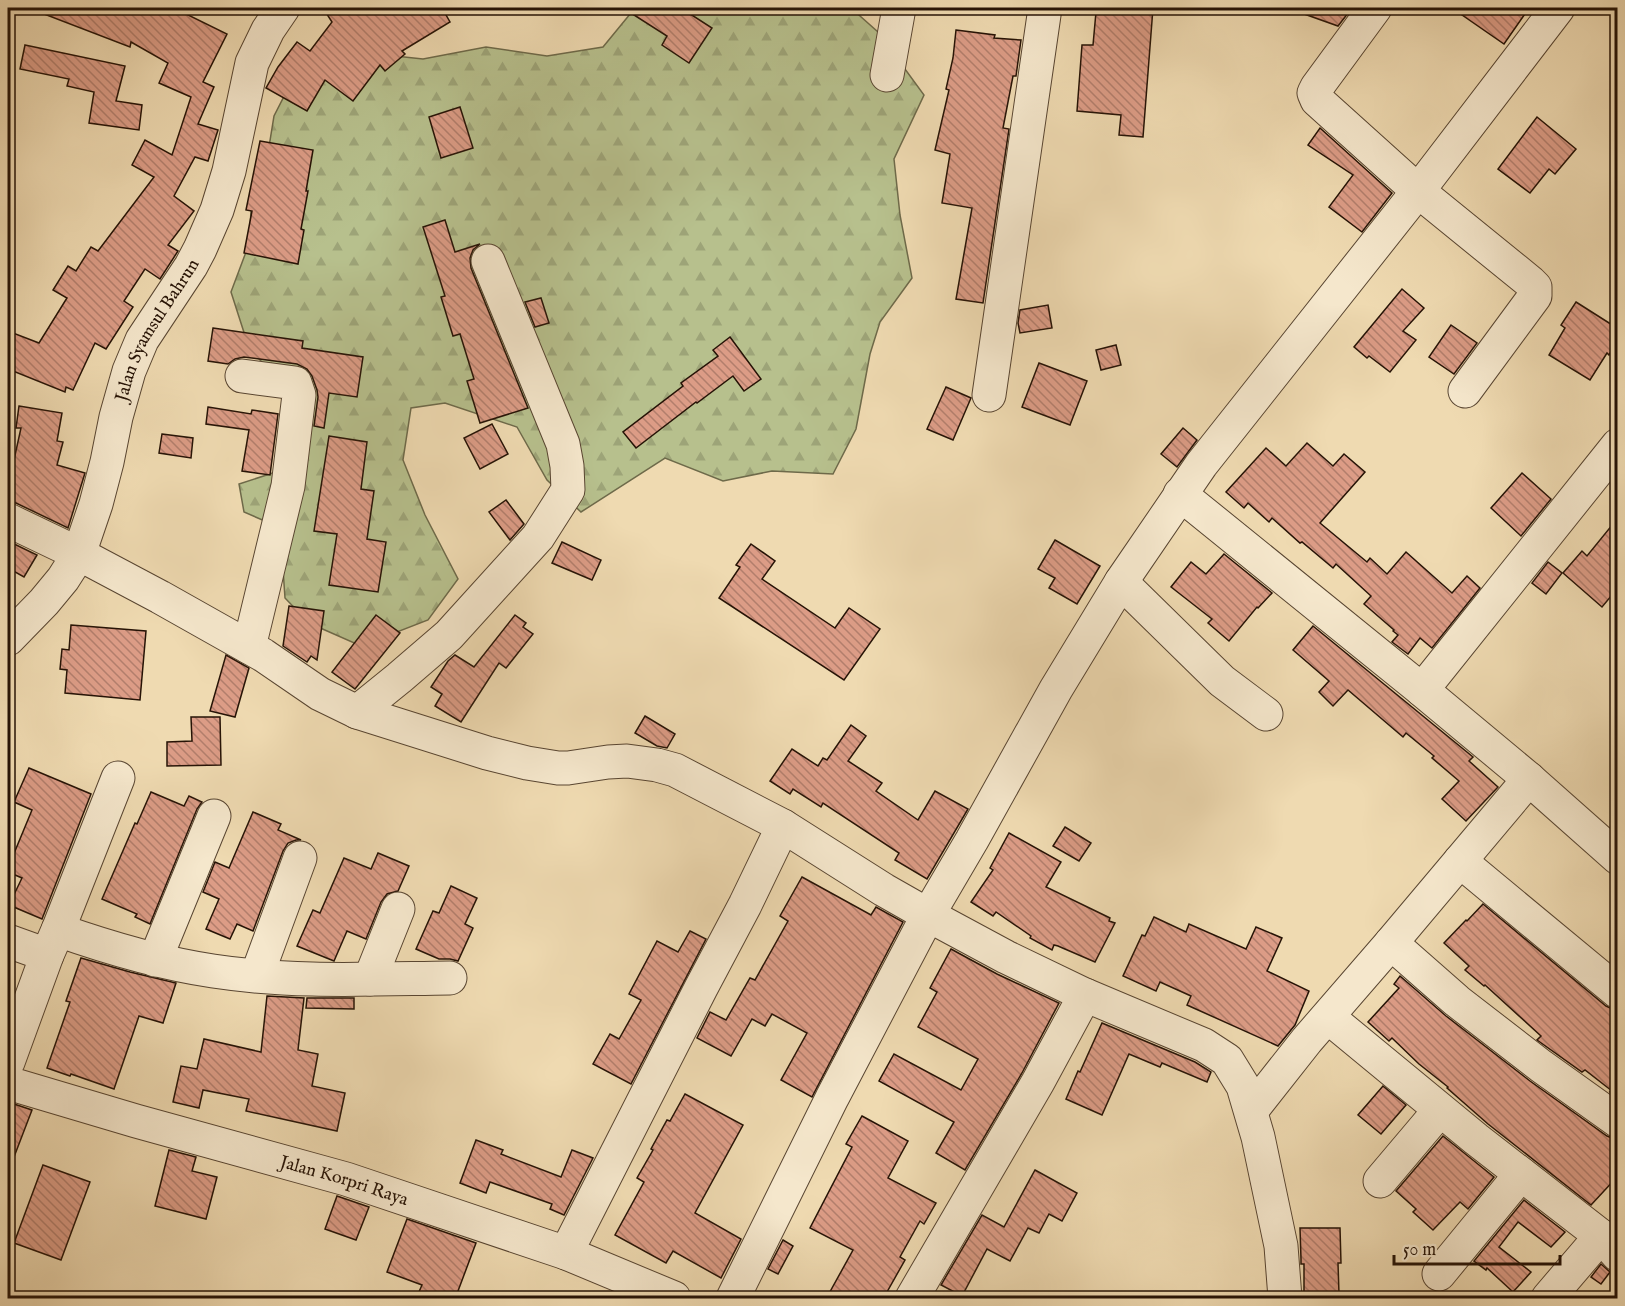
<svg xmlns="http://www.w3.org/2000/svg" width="1625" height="1306" viewBox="0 0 1625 1306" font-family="'IM FELL English',serif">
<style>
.forest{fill:url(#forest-firs);stroke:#6e6a4a;stroke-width:1.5}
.building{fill:url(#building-back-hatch);stroke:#261306;stroke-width:1.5}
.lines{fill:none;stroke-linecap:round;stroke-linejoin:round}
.minor-casing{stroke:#584531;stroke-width:35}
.minor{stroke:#f5e7cc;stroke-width:33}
.labels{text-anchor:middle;stroke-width:5;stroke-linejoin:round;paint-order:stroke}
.street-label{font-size:18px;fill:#261306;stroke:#f5e7cc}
</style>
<defs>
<pattern id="forest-firs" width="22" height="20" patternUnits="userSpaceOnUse" patternTransform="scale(1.5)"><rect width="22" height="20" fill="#b7c08d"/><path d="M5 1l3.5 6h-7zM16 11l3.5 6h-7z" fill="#9da478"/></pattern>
<pattern id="building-back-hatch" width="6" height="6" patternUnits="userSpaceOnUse" patternTransform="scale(1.5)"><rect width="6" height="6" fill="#dc9c86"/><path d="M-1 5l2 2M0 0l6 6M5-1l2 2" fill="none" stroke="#b27e6c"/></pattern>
</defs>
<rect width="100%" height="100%" fill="#efdab1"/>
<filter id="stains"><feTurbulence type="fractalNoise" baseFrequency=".00333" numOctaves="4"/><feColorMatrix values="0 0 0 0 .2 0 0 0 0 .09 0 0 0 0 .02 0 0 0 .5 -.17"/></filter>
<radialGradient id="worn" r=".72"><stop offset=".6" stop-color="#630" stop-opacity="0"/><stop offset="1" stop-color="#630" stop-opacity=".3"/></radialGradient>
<path class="forest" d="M635,8H851L878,32L924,95L894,159L900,215L912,278L880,322L870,354L856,429L833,474L772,471L723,481L665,458L581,512L547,480L517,427L445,403L411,408L403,460L425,515L458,579L428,620L361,646L309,623L285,598L283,569L288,531L244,512L239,484L291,467L283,418L281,383L249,348L231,292L249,244L251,211L267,159L274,116L297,71L367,53L423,59L486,47L547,56L603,47Z"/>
<g class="building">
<path d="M31,8H174L227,34L203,82L214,87L198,124L218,130L208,161L195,157L174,196L194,211L168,245L178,251L160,279L145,269L124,301L133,307L106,349L95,343L73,390L66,387L65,392L8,369V331L39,343L67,298L53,290L68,266L76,271L91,247L98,251L154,177L132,165L145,140L172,155L191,97L159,83L168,63L131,42L130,47L31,9Z"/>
<path d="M323,8H442L450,22L402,51L405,54L385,71L380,65L353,101L325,80L307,111L266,88L278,67L297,42L310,51L332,22Z"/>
<path d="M623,8H681L712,28L689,63L662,45L667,36Z"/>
<path d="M1102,8H1153L1143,137L1119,135L1121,115L1077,111L1082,45H1093L1096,12H1101Z"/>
<path d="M1294,8H1352L1338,26L1293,10Z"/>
<path d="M1452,8H1529L1504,44Z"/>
<path d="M956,30L995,35L994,38L1021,40L1016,76H1013L1003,128L1009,129L983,303L956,299L972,208L942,203L950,154L935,150L949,90L946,89L953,58Z"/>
<path d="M25,45L125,66L116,101L142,105L139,130L89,123L94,92L67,86L69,79L20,69Z"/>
<path d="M460,107L473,148L441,158L429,117Z"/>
<path d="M1537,117L1576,149L1555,174L1549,169L1530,193L1498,169Z"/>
<path d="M1320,128L1392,193L1362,232L1329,207L1353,175L1308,145Z"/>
<path d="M260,141L313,150L306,191H308L301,229L304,230L298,264L244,253L252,211L246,210Z"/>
<path d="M445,220L455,252L480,244L473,250L470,258L471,268L528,408L480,423L467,381L474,379L460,334L453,336L441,297L445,296L423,227Z"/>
<path d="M1402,289L1424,308L1403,331L1416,340L1390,372L1369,356L1367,358L1354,347Z"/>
<path d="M541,298L549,323L535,327L525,302Z"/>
<path d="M1576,302L1617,328V342L1609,355L1607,353L1590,380L1549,355L1565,328L1561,325Z"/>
<path d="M1048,305L1052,328L1020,333L1018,323L1020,310Z"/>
<path d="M1451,325L1477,343L1454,374L1429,357Z"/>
<path d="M213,328L303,341L302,348L363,357L357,397L329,393L324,428L314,426L318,397L317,390L312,376L307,369L297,364L244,357L235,359L228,364L208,361Z"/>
<path d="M730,337L761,379L744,391L733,376L697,403L696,402L636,448L623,432L683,386L681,383L718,356L713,350Z"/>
<path d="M1116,345L1121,365L1101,370L1096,350Z"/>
<path d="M1039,363L1087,381L1070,425L1022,407Z"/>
<path d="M946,387L971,398L953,440L927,429Z"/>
<path d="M19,406L62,413L57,441L63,442L57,465L85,473L68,528L16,503L8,501V487L21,428H16Z"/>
<path d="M208,407L251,414L252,410L278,414L270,475L242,471L249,430L206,424Z"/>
<path d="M492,424L508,454L480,469L464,438Z"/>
<path d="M1183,428L1197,440L1177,467L1161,454Z"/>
<path d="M162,434L193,438L191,458L159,453Z"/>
<path d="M329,436L367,442L361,489L374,491L367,539L386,542L378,592L329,585L337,534L314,531Z"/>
<path d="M1307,443L1333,466L1344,454L1365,472L1320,523L1367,562L1370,558L1387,574L1406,552L1452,593L1467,576L1480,588L1432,648L1420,638L1408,654L1392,642L1398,635L1393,631L1394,630L1364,604L1371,596L1336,564L1333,568L1302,542L1300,543L1272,518L1269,522L1248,503L1244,508L1226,492L1266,448L1286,466Z"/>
<path d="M1522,473L1551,499L1521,536L1491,508Z"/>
<path d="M506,500L524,524L510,540L489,512Z"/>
<path d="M1617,519V589L1602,607L1563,573L1582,551L1587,556Z"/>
<path d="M1055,540L1100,566L1077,604L1049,588L1055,578L1038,569Z"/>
<path d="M8,541L37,555L24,577L8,568L14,556L8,552Z"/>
<path d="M562,542L601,560L592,580L552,563Z"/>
<path d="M751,544L775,561L762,579L835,628L849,608L880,629L844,680L719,598L740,567L736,565Z"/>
<path d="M1224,554L1272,593L1258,608L1257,607L1229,641L1208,623L1212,619L1171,587L1191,562L1206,574Z"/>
<path d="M1548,562L1562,573L1546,594L1532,583Z"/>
<path d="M289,606L324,611L317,660L311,656L307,662L283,646Z"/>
<path d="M376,615L400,633L355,689L332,672Z"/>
<path d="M515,615L526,623L523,627L533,634L506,668L499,663L461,722L435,706L442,694L431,687L448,661L455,655L474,667Z"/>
<path d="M71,625L146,631L140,700L65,693L67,670L60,669L62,649L69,650Z"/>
<path d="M1313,626L1473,757L1469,761L1498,787L1466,821L1442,799L1459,781L1432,758L1434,756L1406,733L1403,737L1348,690L1333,706L1319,692L1329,681L1293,650Z"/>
<path d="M226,655L249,668L235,717L210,711Z"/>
<path d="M645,716L675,734L667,748L657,746L635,733Z"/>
<path d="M191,717H220L221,765L167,766V742L192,741Z"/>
<path d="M851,725L866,736L848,761L882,783L876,791L918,820L935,791L968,809L927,879L895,860L899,853L823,803L821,807L793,789L790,794L770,781L792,749L818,766L823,758L827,760Z"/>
<path d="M29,768L91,794L42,919L9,905L22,878L8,872V868L32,810L14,802Z"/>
<path d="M151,792L184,806L189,796L202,802L197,809L150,924L135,917L137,914L102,899L135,823L137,824Z"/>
<path d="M253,812L281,824L278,830L301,840H296L288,843L283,851L253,931L237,924L230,939L206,929L219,899L203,892L215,862L229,868Z"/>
<path d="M1065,827L1091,843L1079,861L1053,846Z"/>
<path d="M1009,833L1061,862L1046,887L1110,918L1109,921L1115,923L1095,962L1058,946L1054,945L1052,950L1030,938L1031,936L996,912L993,916L971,902L993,870L990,868Z"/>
<path d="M378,853L409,866L398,891L387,894L381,902L366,939L347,931L334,961L297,946L313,910L320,913L344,858L371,869Z"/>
<path d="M802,877L871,915L876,907L903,922L812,1097L781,1080L807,1033L772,1014L765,1026L752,1019L731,1056L697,1038L710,1012L726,1020L750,978L755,980L788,921L780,916Z"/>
<path d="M451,886L477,898L465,924L473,928L458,961L450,959H439L416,949L433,911L439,913Z"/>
<path d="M1483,904L1606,1006L1617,1011V1098L1610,1092L1612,1091L1585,1070L1582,1072L1537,1040L1541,1036L1485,985L1484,986L1465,970L1469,966L1444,943L1466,920L1467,921Z"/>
<path d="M1154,917L1186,932L1189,924L1246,949L1256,927L1282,938L1267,971L1309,991L1295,1025L1278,1046L1187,1005L1191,996L1160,982L1156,991L1123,976L1142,935L1145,936Z"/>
<path d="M690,931L706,939L631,1084L593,1064L610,1034L619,1039L641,1000L629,994L657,941L678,952Z"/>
<path d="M951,949L997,974L1059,1003L1022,1073L965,1170L936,1153L954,1122L879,1081L894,1054L961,1090L978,1059L918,1027L937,992L930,988Z"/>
<path d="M81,958L130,972L176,983L163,1023L139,1016L114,1089L71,1074L70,1076L47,1068L70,1002L66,1001Z"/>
<path d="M1400,976L1446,1016L1530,1081L1607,1136L1617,1140V1177L1591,1205L1488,1124L1447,1088L1448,1087L1419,1064L1392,1038L1389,1041L1368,1022L1399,988L1394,984Z"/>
<path d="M267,996L304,998L298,1050L318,1054L312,1086L345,1093L337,1131L246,1111L249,1099L203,1090L199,1108L173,1102L181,1066L197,1069L204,1039L261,1052Z"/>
<path d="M307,998H354V1009L306,1008Z"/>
<path d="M1102,1023L1195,1062L1211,1072L1207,1082L1162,1063L1160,1067L1129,1054L1102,1115L1066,1099L1078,1071L1080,1072Z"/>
<path d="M1383,1086L1406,1105L1381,1134L1358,1115Z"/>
<path d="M685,1094L743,1125L695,1213L741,1239L721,1278L673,1251L666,1263L615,1235L644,1182L637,1178L653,1150L651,1149L667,1120L670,1121Z"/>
<path d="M8,1102L32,1110L9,1170H8Z"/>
<path d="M862,1116L908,1141L888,1178L936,1203L924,1224L920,1221L900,1257L905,1260L883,1299H826L853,1250L810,1228L852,1147L846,1144Z"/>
<path d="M1443,1136L1494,1177L1468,1209L1460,1202L1433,1230L1413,1212L1416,1209L1396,1191Z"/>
<path d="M476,1140L503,1150L501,1154L561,1177L572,1150L593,1158L564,1215L550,1209L552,1204L490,1182L486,1193L460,1183Z"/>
<path d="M169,1150L196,1157L192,1171L217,1177L206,1219L155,1206Z"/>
<path d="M43,1165L90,1182L61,1260L14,1243Z"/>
<path d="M1035,1170L1077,1193L1062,1221L1049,1214L1039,1233L1028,1228L1010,1261L987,1249L962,1296L941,1285L982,1215L1004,1227Z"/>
<path d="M337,1196L369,1207L356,1240L325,1229Z"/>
<path d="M1524,1200L1565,1232L1551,1247L1518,1222L1499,1247L1531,1272L1513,1292L1487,1268L1486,1270L1474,1261Z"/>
<path d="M407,1219L476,1243L455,1299H429L418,1294L422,1285L387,1272Z"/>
<path d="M1300,1228H1340L1341,1263H1338L1339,1294L1304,1296V1264H1301V1259Z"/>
<path d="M783,1240L793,1246L778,1274L768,1269Z"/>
<path d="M1601,1264L1610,1272L1601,1284L1591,1277Z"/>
</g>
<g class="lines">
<defs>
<g id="minor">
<path d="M1375,8L1317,87L1314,93L1317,100L1418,191L1530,282L1535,287V296L1465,391"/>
<path d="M887,75L899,8"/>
<path d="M242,376L295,383L299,395L288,486L249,647"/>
<path d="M989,395L1045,8"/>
<path d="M1180,494L1422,690L1618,445"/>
<path d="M8,520L79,554L160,597L263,655L320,694L357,712L487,753L527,763L558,768H568L608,762L627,761L657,765L675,770L783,826L884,890L928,915L1006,957L1085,995L1204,1045L1227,1060L1243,1086L1258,1137L1281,1246L1285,1298"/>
<path d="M1121,582L1222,681L1266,714"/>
<path id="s1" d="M8,639L44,602L63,579L79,554L96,504L107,462L116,417L129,371L142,340L191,266L200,249L217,210L229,171L252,63L268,30L283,8"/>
<path d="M1422,690L1529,779L1618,858"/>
<path d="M357,712L399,678L449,635L538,537L568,490L567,466L563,444L488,261"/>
<path d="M1460,861L1618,992"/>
<path d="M58,930C109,948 159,963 213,971C291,983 371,979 450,978"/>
<path d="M8,941L47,955"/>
<path d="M1391,943L1457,1001L1541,1066L1618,1121"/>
<path d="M155,960L214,816"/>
<path d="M257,975L300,858"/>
<path d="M370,979L398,909"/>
<path d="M1328,1017L1476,1139L1601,1236L1618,1255"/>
<path d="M8,1062L47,955L58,930L118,778"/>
<path id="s2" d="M8,1083L136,1121L346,1179L566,1253L674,1298"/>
<path d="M1251,1111L1307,1040L1391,943L1529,779"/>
<path d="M1380,1181L1440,1110"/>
<path d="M566,1253L701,988L745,905L783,826"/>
<path d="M1439,1274L1521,1174"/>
<path d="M733,1298L832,1098L928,915L972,840L1056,689L1121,582L1201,465L1418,191L1558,8"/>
<path d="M912,1298L1038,1082L1085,995"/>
<path d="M1548,1298L1601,1236"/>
</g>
</defs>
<use href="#minor" class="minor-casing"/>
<use href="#minor" class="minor"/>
</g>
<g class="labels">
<g class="street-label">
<text dy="6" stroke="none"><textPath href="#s1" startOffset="350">Jalan Syamsul Bahrun</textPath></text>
<text dy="6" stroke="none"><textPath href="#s2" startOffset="350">Jalan Korpri Raya</textPath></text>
</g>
</g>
<rect width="1625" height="1306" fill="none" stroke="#efdab1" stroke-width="30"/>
<rect x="9" y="9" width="1607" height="1288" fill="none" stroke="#261306" stroke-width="3"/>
<rect x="15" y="15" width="1595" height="1276" fill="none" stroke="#261306" stroke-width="1.5"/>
<path d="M1394 1255v9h166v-9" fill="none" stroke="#261306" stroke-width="3"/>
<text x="1403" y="1255" font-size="18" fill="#261306" stroke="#f5e7cc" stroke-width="4.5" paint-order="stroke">50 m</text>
<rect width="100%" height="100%" filter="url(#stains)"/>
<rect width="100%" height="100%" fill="url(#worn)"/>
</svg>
